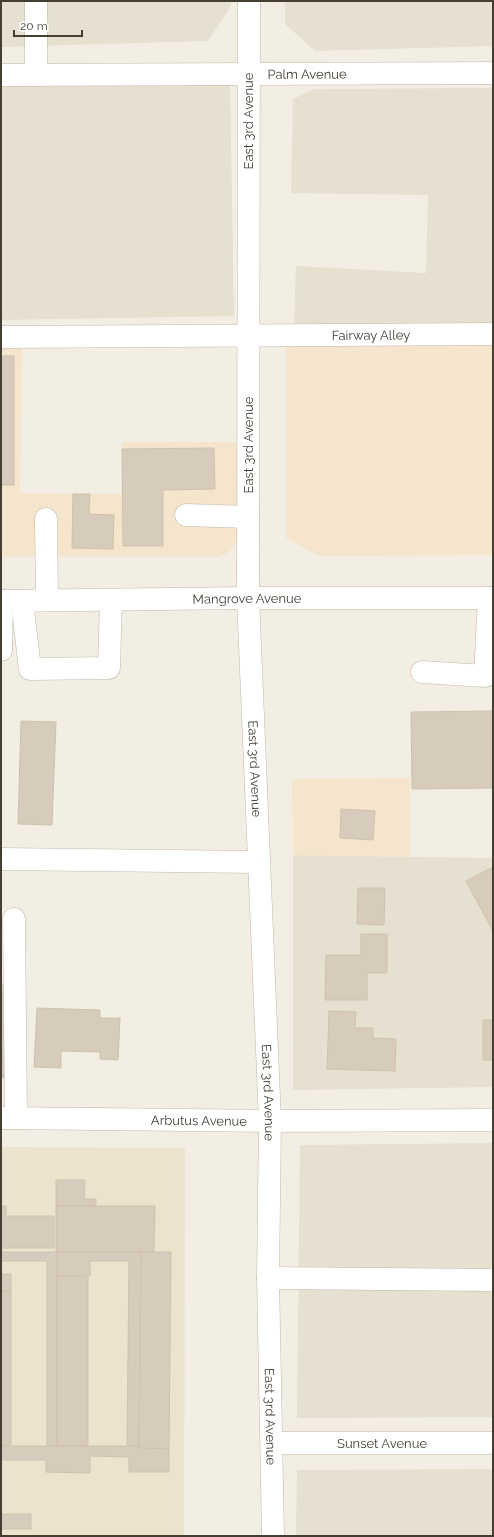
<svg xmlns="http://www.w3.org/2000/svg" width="494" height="1537" viewBox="0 0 494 1537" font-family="Raleway,sans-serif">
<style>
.residential{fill:#e6e0d1}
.commercial{fill:#f5e5cd}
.education{fill:#ece3cd}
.building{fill:#d7ccbc;stroke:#cfc1ac}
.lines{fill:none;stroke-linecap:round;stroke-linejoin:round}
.minor-casing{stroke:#c1b8a9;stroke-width:23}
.minor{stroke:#fff;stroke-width:22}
.labels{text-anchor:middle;stroke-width:4;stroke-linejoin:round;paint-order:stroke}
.street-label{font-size:13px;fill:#443e33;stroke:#fff}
</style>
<rect width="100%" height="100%" fill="#f2eee3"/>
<g class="residential">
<path d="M1,1H231V6L208,41L1,47Z"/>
<path d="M285,1H493V46L315,51L285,24Z"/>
<path d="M1,85H230L234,316L1,320Z"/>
<path d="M493,88V324H294L296,266L426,273L428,195L291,193L293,99L314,89Z"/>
<path d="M293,855L493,858V1087L293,1090Z"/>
<path d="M493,1143V1417L297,1418L300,1145Z"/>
<path d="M493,1469V1536H296L297,1470Z"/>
</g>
<g class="commercial">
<path d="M286,340H493V555L319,556L286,538Z"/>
<path d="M1,345H22L20,493L122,494V442H241V535L229,552L219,557H1Z"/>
<path d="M410,778V857L293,855L292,779Z"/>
</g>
<path class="education" d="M1,1147L185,1148L184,1536H1Z"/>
<g class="building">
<rect x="1" y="356" width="13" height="129"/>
<path d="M214,448L215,489L163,490V546H123L122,449Z"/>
<path d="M73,494H90L89,514L114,515L113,549L72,548Z"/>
<path d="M493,711V788L412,789L411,712Z"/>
<path d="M21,721L56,722L52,825L18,824Z"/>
<path d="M341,809L375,811L373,840L340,838Z"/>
<path d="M493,867V931L466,881Z"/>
<path d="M358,888H385L384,925L357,924Z"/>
<path d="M361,934H387V973H367V1000H325L326,955H361Z"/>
<path d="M1,985H5L4,1078H1Z"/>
<path d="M37,1008L100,1010V1018H120L118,1060L100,1059V1052L61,1051V1068L34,1067Z"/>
<path d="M329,1011L356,1012L355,1028H373V1038L396,1039L395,1071L327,1069Z"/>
<rect x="483" y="1020" width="10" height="40"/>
<path d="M56,1180H85L84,1199H96V1206H56Z"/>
<path d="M1,1206H6V1216H54V1248H1Z"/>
<path d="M56,1206H155L154,1252H56Z"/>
<path d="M1,1252H57V1446H47V1261H1Z"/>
<path d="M58,1252H141L139,1446L127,1447L129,1261H90V1276H57Z"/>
<path d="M141,1252H171L169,1449L139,1448Z"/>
<rect x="1" y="1274" width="10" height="17"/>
<path d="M57,1276L88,1277V1446H57Z"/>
<rect x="1" y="1291" width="10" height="154"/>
<path d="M1,1446H139V1448L169,1449V1472H129V1457L90,1456V1473L46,1472V1460H1Z"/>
<rect x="1" y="1514" width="30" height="15"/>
</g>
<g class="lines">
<defs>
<g id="minor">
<path id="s1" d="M249,1L248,598L270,1121L268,1278L273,1536"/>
<path id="s2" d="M1,75L493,73"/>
<path d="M36,75V1"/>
<path id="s3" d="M1,337L493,334"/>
<path d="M186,515L248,517"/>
<path d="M46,519L47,600"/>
<path id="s4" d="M1,601L248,598H493"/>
<path d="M22,601L30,669L109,668L111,600"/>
<path d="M1,650L2,601"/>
<path d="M422,672L485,676L489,598"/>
<path d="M1,859L259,862"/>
<path d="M14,919L16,1118"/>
<path id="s5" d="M1,1118L270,1121L493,1120"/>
<path d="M268,1278L493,1280"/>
<path id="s6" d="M272,1443H493"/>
</g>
</defs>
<use href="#minor" class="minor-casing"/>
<use href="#minor" class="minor"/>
</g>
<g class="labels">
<g class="street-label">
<text dy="5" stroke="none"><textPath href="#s2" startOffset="306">Palm Avenue</textPath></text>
<text transform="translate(248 121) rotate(-90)" y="5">East 3rd Avenue</text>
<text dy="5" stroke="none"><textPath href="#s3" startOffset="370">Fairway Alley</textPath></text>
<text transform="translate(248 445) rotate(-90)" y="5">East 3rd Avenue</text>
<text dy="5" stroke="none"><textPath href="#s4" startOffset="246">Mangrove Avenue</textPath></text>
<text dy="5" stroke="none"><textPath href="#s1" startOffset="768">East 3rd Avenue</textPath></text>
<text dy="5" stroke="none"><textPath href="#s1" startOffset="1092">East 3rd Avenue</textPath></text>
<text dy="5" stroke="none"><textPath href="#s5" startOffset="198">Arbutus Avenue</textPath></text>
<text dy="5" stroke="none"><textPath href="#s1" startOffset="1416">East 3rd Avenue</textPath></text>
<text dy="5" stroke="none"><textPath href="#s6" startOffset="110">Sunset Avenue</textPath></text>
</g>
</g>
<rect width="494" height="1537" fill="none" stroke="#443e33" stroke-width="4"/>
<path d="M14 30v6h68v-6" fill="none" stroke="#443e33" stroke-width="2"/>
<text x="20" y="30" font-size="12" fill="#443e33" stroke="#ffffff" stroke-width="3" paint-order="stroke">20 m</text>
</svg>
